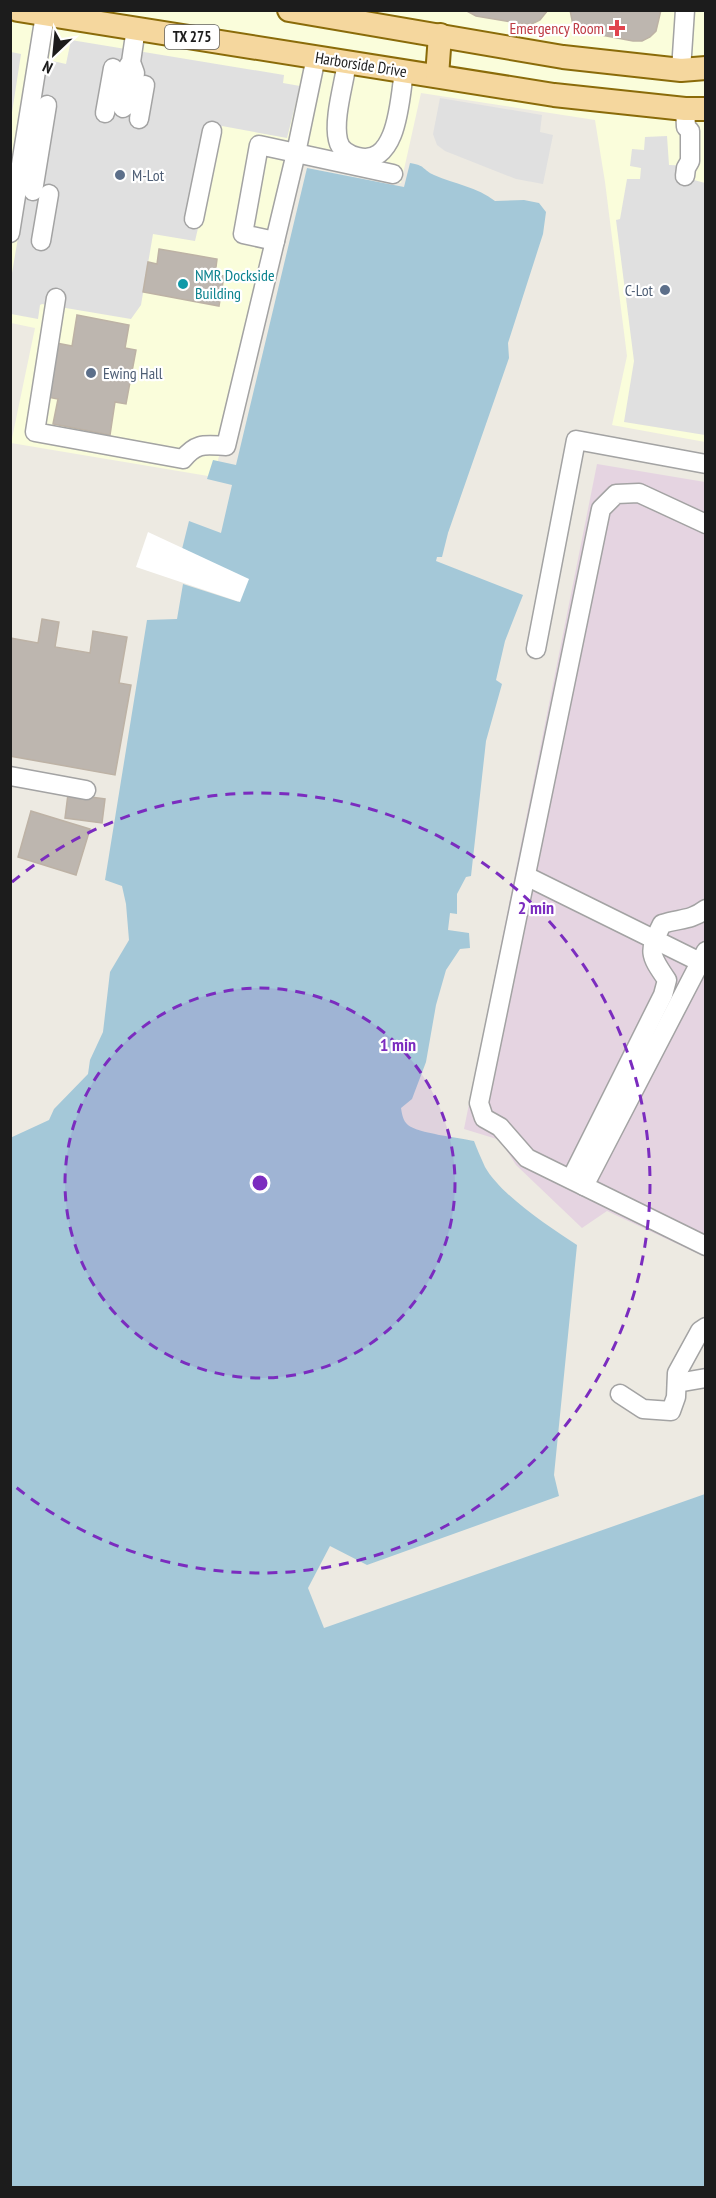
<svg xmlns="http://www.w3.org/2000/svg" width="716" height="2198" viewBox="0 0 716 2198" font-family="'PT Sans Narrow',sans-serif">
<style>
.industrial{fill:#e5d4e1}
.education{fill:#fafddb}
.parking{fill:#e0e0e0}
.water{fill:#a4c8d8}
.pier{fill:#fff}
.building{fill:#bdb6af;stroke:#bdb2a5;stroke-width:1.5}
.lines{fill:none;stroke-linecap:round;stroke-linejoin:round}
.minor-casing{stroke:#a3a3a3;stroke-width:21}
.major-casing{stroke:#8a6b09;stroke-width:26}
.minor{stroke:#fff;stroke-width:18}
.major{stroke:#f5d79e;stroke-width:22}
.ring{fill:none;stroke:#7b2cbf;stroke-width:3;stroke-dasharray:10 8}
.health-dot{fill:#e0444e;stroke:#fff;stroke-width:2}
.service-dot{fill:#5c6f8a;stroke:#fff;stroke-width:2}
.culture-dot{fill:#0f9aa8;stroke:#fff;stroke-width:2}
.labels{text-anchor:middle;stroke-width:4.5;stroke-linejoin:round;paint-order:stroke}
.shield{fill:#fff;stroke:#606060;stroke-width:1.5}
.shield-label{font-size:15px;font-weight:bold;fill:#1c1c1c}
.health-label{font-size:16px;fill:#be3a42;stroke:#fff;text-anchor:end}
.street-label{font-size:16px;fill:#1c1c1c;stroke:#fff}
.service-label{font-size:16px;fill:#4e5e75;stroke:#fff;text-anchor:start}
.culture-label{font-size:16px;fill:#0d838f;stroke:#fff;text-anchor:start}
.centre{fill:#7b2cbf;stroke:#fff;stroke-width:3}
.ring-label{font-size:18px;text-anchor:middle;font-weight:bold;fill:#7b2cbf;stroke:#fff;stroke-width:4.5;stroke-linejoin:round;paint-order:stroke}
</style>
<rect width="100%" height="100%" fill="#edeae2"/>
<path class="industrial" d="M597,464L705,482V1257L607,1211L582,1228L516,1165L500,1140L464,1129Z"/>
<path class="education" d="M10,11H705V442L612,425L627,356L605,182L595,120L421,93L401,183L289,160L214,477L11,443L35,328L11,323Z"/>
<g class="parking">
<path d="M71,40L284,75L283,83L300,86L287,138L222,126L195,241L153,234L141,305L131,319L42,304L40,305L38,319L11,314V279L48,60L66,64Z"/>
<path d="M11,52L21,54L11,119L10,52Z"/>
<path d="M440,98L542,115L540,132L553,135L543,184L516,179L445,151L437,145L433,134Z"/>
<path d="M667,136L669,165L696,166L694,180L705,183V435L624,422L634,361L616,220L620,219L627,179H640L641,168L630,166L632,149L644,150L645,137Z"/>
</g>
<path class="water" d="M410,163C425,165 423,170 434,175C455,184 477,187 495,201L524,200L539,203L546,212L543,234L508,343L509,358L448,533L442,557H437L436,561L523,595L505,641L496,680L502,684L486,741L471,876L466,877L457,894V914L450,913L448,930L469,933L470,948L460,949L446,970L436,1005L426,1062L412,1099L401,1108C402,1114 403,1121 408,1125C417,1133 460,1138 474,1141C477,1149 481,1158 485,1167C501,1195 549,1227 577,1245L554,1475L559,1496L367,1565L330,1546L308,1588L324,1628L705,1494V2187H11L10,1138L49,1120L54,1109L88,1074L90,1060L103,1032L110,972L129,940L126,904L122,886L105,880L147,620L177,619L183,584L239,602L182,549L189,521L221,533L232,485L207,479L213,460L236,465L307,168L404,187Z"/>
<path class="pier" d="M148,532L249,579L240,602L136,567Z"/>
<g class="building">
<path d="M465,10H548L540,20L532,24H523L476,16Z"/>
<path d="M570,10H661L656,31L650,37L642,41H633L580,31L573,25Z"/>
<path d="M159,249L217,259L215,275L224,276L219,306L143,292L148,262L157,264Z"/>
<path d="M77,315L129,325L125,348L136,350L126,404L115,402L110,435L53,424L58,399L47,397L56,343L72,346Z"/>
<path d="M42,619L59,622L55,647L90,653L93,631L127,637L119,683L131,685L115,775L10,756V638L38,643Z"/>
<path d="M68,794L105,799L102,823L65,818Z"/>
<path d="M31,811L90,829L76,875L18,857Z"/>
</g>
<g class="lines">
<defs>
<g id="minor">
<path d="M131,62C123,72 121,87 119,101L123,108L130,103L135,73L131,62L136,28"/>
<path d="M347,62C344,84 333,119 338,140C340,150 349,155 358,157C398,167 400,97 404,71"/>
<path d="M681,70L685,10"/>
<path d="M105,113L113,68"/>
<path d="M139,119L145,85"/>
<path d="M685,176L686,168L690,161V131L686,127L685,109"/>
<path d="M33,191L47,105"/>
<path d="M194,219L212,131"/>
<path d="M10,233L45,15"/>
<path d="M41,241L49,194"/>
<path d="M275,241L243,234L259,145L393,174"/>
<path d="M56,298L35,432L183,459C197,442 205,445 226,446L296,153L316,57"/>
<path d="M536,649L576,440L706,464"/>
<path d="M10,776L86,790"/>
<path d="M526,876L700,962"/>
<path d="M706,951L584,1186L706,1246"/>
<path d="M571,1179L663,995L667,980C649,954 648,952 662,924C681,918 690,921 706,909"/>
<path d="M584,1186L527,1158L500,1127L484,1118L479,1103L601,509L616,494L639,493L706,524"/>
<path d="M677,1383L706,1378"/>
<path d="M620,1394L643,1409L671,1411L676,1397L677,1373L700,1331L706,1327"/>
</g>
<g id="major">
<path d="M18,10L554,95L685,109H706"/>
<path d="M289,10L563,57L681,70L706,68"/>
<path d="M437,76L440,35"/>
</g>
</defs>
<use href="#minor" class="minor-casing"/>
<use href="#major" class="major-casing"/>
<use href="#minor" class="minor"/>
<use href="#major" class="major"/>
</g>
<circle cx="260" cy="1183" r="195" fill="#7b2cbf" fill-opacity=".12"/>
<g class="ring">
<circle cx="260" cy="1183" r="195"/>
<path d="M12 882A390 390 0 1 1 12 1484"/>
</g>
<path class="health-dot" d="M614 19h6v6h6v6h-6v6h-6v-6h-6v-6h6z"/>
<g class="service-dot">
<circle cx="120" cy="175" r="6"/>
<circle cx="665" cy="290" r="6"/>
<circle cx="91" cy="373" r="6"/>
</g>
<circle class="culture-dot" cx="183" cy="284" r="6"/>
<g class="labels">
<rect class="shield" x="165" y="25" width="54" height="24" rx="4.5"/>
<g class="shield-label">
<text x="192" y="42">TX 275</text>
</g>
<g class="health-label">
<text x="604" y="34">Emergency Room</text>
</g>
<g class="street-label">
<text transform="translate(361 64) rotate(9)" y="6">Harborside Drive</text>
</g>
<g class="service-label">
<text x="132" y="181">M-Lot</text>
<text x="653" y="296" text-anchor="end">C-Lot</text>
<text x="103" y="379">Ewing Hall</text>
</g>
<g class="culture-label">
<text x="195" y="281">NMR Dockside<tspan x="195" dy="18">Building</tspan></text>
</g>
</g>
<circle cx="260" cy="1183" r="9" class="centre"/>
<g class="ring-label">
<text x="536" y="914">2 min</text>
<text x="398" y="1051">1 min</text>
</g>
<rect width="716" height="2198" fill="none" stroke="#1c1c1c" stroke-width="24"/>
<g transform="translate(54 54) rotate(206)" stroke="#ffffff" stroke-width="4.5" paint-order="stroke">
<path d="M0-4.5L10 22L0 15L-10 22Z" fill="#1c1c1c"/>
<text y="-9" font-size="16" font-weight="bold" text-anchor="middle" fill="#1c1c1c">N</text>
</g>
</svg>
